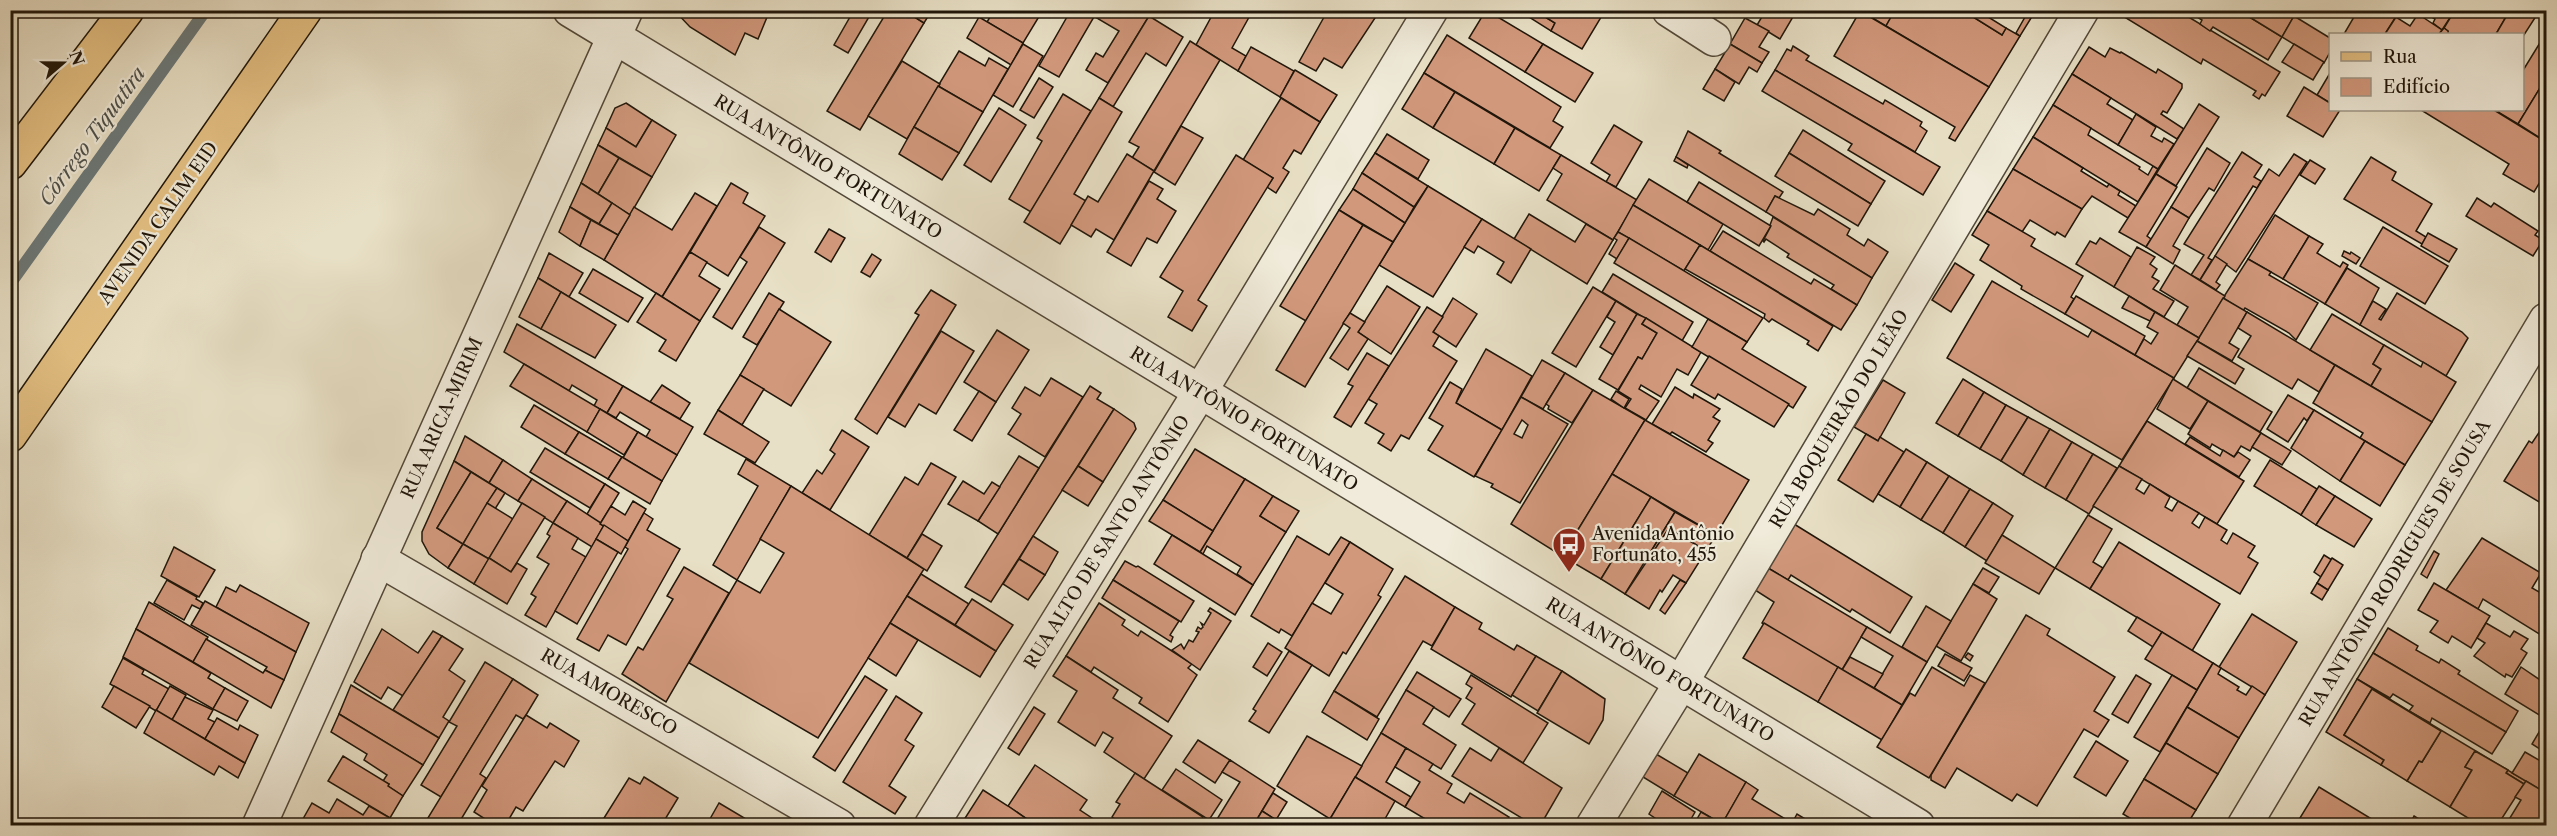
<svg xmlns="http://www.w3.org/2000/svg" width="2557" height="836" viewBox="0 0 2557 836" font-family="'Libre Caslon Text',serif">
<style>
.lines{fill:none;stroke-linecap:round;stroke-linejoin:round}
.stream{stroke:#6b7878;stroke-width:12}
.building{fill:#d2987c;stroke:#20160a;stroke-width:1.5;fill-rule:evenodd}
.minor-casing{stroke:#524839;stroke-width:36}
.major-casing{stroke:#20160a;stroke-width:36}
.minor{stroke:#f0ebda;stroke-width:33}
.major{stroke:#e4c083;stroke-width:33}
.labels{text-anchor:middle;stroke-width:4.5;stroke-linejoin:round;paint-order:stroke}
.street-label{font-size:18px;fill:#20160a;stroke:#f0ebda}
.poi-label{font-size:18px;fill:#20160a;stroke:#f0ebda;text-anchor:start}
.water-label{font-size:20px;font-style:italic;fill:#4c4f4a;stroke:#f0ebda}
</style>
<rect width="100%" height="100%" fill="#e8e0c6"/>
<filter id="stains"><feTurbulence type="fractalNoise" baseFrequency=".00333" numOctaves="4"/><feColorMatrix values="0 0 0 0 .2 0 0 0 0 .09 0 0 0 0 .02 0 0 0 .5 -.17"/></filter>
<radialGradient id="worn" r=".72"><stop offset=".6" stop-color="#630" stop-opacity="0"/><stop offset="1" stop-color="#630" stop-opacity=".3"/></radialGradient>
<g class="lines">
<path class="stream" d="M10,284L206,10"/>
</g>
<g class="building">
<path d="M674,10H770L758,39L745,33L735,55L690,27Z"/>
<path d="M854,10H873L848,53L834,45Z"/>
<path d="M888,10H909L908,13L924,23L860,130L827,111Z"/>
<path d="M909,10H932L924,23L908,13Z"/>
<path d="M994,10H1043L1023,43L987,22Z"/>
<path d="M1071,10H1098L1059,77L1039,66Z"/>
<path d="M1098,10H1140L1149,16L1108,83L1086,70L1096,53L1103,57L1119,31L1095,17Z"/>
<path d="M1140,10H1156L1152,17Z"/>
<path d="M1215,10H1253L1232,48L1246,56L1238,71L1196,45Z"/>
<path d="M1328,10L1379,12L1342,68L1324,58L1316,71L1299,62Z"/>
<path d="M1486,10L1543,44L1525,72L1469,38Z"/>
<path d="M1518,10H1534L1555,23L1551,31Z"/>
<path d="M1534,10H1598L1603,14L1582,49L1551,31L1555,23Z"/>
<path d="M1766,10H1797L1780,39L1757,25Z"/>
<path d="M1859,10H1895L1886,26Z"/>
<path d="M1895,10H1962L2002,35L2006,28L2020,36L1989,87L1886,26Z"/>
<path d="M1962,10H1977L2006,28L2002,35Z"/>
<path d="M1989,10H2005L2000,17Z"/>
<path d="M2029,10H2036L2020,36L2016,33Z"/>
<path d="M2113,10H2177L2280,72L2265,96L2262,94L2259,99L2253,95L2256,91L2203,59L2201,64Z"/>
<path d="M2177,10H2238L2282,37L2268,60L2213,27L2210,31L2200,24L2202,20L2189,12L2186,16Z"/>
<path d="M2238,10H2289L2295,14L2282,37Z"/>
<path d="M2358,10H2400L2385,34H2344Z"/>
<path d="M2421,10H2455L2442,30L2433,23L2435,19Z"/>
<path d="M2455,10L2454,12L2462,17L2466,10H2510L2496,34H2448V31L2444,28Z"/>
<path d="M2510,10H2540L2522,38V34H2496Z"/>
<path d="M1860,11L1989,87L1955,141L1949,138L1955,127L1834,56Z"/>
<path d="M2418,14L2442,30L2439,34H2385L2396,17L2410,26Z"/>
<path d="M1149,16L1183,37L1166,66L1146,53L1113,107L1099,98Z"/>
<path d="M2294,16L2330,38V52L2324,63L2282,37Z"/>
<path d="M979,17L1023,43L1011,65L967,38Z"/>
<path d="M1745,18L1769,31L1759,47L1769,52L1762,63L1730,44Z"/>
<path d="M2444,28L2448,31V34H2439Z"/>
<path d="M2546,33V78L2518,124L2498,112L2500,110H2522V72Z"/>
<path d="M1447,35L1561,107L1553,121L1563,127L1550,148L1424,73Z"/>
<path d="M1190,41L1220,60L1154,171L1132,158L1139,147L1129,142Z"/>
<path d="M1023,44L1043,56L1013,107L993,95Z"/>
<path d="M1543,44L1593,73L1575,102L1525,72Z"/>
<path d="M1730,44L1762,63L1757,72L1749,67L1739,84L1715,69Z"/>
<path d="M2294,44L2324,62L2313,80L2282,62Z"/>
<path d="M1793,46L1809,56L1806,60L1883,104L1885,100L1922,122L1920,126L1927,131L1915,152L1775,70L1787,49L1791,51Z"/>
<path d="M1251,47L1294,71L1280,97L1238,71Z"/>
<path d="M2089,47L2105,57L2110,48L2120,53L2121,52L2156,73L2158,69L2182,84V88L2167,113L2163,111L2161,114L2184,129L2177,139L2072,74Z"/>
<path d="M959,51L985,66L989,58L1008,69L983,112L938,86Z"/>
<path d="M902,61L940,84L907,139L868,116Z"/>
<path d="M1715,69L1735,82L1724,101L1703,89Z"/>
<path d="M1295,70L1337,95L1320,122L1280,97Z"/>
<path d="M1775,70L1940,167L1923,195L1848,150L1852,144L1762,91Z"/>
<path d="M1424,73L1455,92L1433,128L1402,109Z"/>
<path d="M2330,73V103L2317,95Z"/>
<path d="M2072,74L2111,98L2107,104L2133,120L2118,145L2053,105Z"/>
<path d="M1039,78L1053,87L1034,118L1020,110Z"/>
<path d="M2546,78V128L2540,138L2518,124Z"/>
<path d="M938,86L983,112L959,153L914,127Z"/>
<path d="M2304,87L2330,103V110H2340L2323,137L2287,116Z"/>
<path d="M1455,92L1515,128L1494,164L1433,128Z"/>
<path d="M1063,94L1091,111L1031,212L1009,199L1042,141L1037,138Z"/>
<path d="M1099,98L1122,112L1074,194L1086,201L1060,244L1024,222Z"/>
<path d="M1281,98L1320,122L1301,154L1294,150L1283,168L1289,172L1276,193L1267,187L1273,178L1243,160Z"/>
<path d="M626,103L652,120L636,147L606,128L615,108Z"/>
<path d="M2199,104L2219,117L2176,186L2156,174Z"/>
<path d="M2053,105L2091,128L2088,135L2140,167L2139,169L2148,175L2153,166L2158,169L2138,202L2033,137Z"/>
<path d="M999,108L1026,125L991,182L964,165Z"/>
<path d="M2421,110H2494L2546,142V172L2534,192L2503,174L2509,164Z"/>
<path d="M2136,114L2156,127L2151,136L2162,142L2164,138L2174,144L2158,169L2118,145Z"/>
<path d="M652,120L676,135L652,177L598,145L606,128L636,147Z"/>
<path d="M1614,125L1642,142L1616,187L1606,182L1610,175L1591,163Z"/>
<path d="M1181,126L1203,138L1175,185L1154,172Z"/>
<path d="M914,127L959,153L942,180L899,154Z"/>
<path d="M1515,128L1561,155L1539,191L1494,164Z"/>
<path d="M1803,130L1885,181L1871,204L1789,153Z"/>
<path d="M1688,131L1721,151L1719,153L1783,192L1779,198L1775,196L1766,212L1676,157Z"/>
<path d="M1387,134L1429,160L1418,179L1375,153Z"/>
<path d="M2033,137L2083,168L2081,171L2107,187L2109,184L2120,191L2118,195L2136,206L2128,218L2092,196L2082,209L2013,169Z"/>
<path d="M598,145L619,158L598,194L581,183Z"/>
<path d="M2207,148L2230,163L2214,191L2209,188L2189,218L2171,207Z"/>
<path d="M2242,152L2262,165L2254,177L2261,181L2257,188L2253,186L2208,258L2212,260L2200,280L2191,275L2204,255L2184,244Z"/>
<path d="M1375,153L1428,186L1414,207L1362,173Z"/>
<path d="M1789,153L1871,204L1858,226L1775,176Z"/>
<path d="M1127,154L1154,171L1114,240L1096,229L1091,237L1071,225L1088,196L1098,202Z"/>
<path d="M2294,154L2307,162L2236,272L2215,256L2269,169L2279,176Z"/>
<path d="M1236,155L1273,178L1198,300L1207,306L1192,331L1168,317L1183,291L1160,277Z"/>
<path d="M1561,155L1637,200L1613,240L1547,200L1562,174L1553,168Z"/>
<path d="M1676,157L1688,165L1687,168L1674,161Z"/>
<path d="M2371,157L2396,172L2392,180L2432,204L2416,231L2426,237L2422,244L2344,199Z"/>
<path d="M619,158L652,177L630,215L598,194Z"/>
<path d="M2310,160L2325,169L2315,184L2300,175Z"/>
<path d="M2013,169L2082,209L2065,237L2057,232L2055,235L2030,220L2022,232L1987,211Z"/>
<path d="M1362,173L1414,207L1405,223L1353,189Z"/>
<path d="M2156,174L2177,187L2147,236L2151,239L2146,247L2119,232Z"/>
<path d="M1649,179L1723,224L1708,250L1633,205Z"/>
<path d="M1149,181L1163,189L1157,199L1176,211L1157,243L1147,238L1131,266L1107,252Z"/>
<path d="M1699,182L1771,226L1759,246L1687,202Z"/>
<path d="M581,183L612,203L599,224L570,207Z"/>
<path d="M731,183L748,193L743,203L765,216L728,276L690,252Z"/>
<path d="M1428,186L1482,219L1433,297L1379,265Z"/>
<path d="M1353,189L1405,223L1393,242L1339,210Z"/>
<path d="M695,193L717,206L662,297L604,260L634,207L672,230Z"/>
<path d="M1775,196L1814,215L1818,209L1850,229L1847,235L1864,246L1868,239L1888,252L1872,278L1766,212Z"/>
<path d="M2477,198L2491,207L2494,203L2538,231L2535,235L2543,240L2533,256L2466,216Z"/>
<path d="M612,203L630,215L618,235L599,224Z"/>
<path d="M1633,205L1700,245L1684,271L1618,232Z"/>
<path d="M570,207L591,220L580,246L559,232Z"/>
<path d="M2171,207L2189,218L2173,246L2180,250L2173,264L2146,247Z"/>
<path d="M1339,210L1363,225L1306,321L1280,306Z"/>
<path d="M1987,211L2035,239L2031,246L2083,276L2071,297L2074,299L2065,314L2021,289L2022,286L1980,260L1989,245L1972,235Z"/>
<path d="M1529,214L1575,242L1586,224L1613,240L1587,284L1514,239Z"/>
<path d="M2275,215L2309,236L2283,279L2248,259Z"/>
<path d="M1773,217L1872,278L1857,305L1831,289L1834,285L1787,257L1789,254L1766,239L1764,242L1763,241L1771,226L1770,225Z"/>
<path d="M1482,219L1531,249L1511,283L1497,274L1504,262L1478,246L1474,253L1464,247Z"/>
<path d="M591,220L618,235L604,260L580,246Z"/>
<path d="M1363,225L1393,242L1305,387L1276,370Z"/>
<path d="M759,227L785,243L732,329L713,317L747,262L740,257Z"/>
<path d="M2383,227L2448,266L2425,304L2360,266Z"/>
<path d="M829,229L845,238L831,262L815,252Z"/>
<path d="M1723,231L1811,284L1814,279L1857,305L1841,330L1710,251Z"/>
<path d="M1618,232L1629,238L1617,259L1609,254L1617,240L1614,238Z"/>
<path d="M2428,233L2457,249L2449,262L2421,246Z"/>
<path d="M2309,236L2323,244L2317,253L2340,267L2343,262L2348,265L2325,304L2283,279Z"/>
<path d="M1629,238L1763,318L1747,342L1614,263Z"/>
<path d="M2100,238L2131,257L2114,287L2076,264L2090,241L2096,244Z"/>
<path d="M1700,245L1833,326L1818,351L1807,344L1809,341L1772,319L1769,322L1764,318L1765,314L1685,269Z"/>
<path d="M2137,247L2155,257L2150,264L2157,269L2152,277L2159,281L2153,289L2174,301L2164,317L2114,287Z"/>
<path d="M2344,251L2350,254L2351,252L2360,258L2356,264L2342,256Z"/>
<path d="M690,252L707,262L699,276L720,289L700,321L662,297Z"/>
<path d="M549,253L583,273L569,297L538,278Z"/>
<path d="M872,254L881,260L870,277L861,272Z"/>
<path d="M2215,256L2227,264L2216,282L2220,285L2216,290L2200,280Z"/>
<path d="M2248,259L2271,272L2269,275L2318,303L2296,340L2289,333L2245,308L2243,311L2223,298Z"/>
<path d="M1955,263L1974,275L1951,312L1932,300Z"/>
<path d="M2175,265L2225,296L2199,338L2177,325L2188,307L2160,290Z"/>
<path d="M2347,268L2379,288L2360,325L2325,304Z"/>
<path d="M593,269L643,298L628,322L579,293Z"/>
<path d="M1613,274L1693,322L1682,341L1602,292Z"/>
<path d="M538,278L561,292L541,329L519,317Z"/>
<path d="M1992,281L2088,337L2092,330L2174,378L2122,460L1947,358Z"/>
<path d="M1387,286L1420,307L1391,354L1358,332Z"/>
<path d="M1593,287L1616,301L1576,367L1552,353Z"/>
<path d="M931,290L956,305L877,434L855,419L919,315L915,313Z"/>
<path d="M561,292L616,325L595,358L541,329Z"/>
<path d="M656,293L700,321L676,361L659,351L666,340L637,322Z"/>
<path d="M769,293L784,302L757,345L743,337Z"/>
<path d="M2397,293L2462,332L2468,338L2446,376L2360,325L2373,301L2386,309L2379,319L2381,320Z"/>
<path d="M2076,296L2145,336L2135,355L2065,314Z"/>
<path d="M2129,296L2155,312L2150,321L2122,308Z"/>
<path d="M1453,298L1477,314L1456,347L1433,332Z"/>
<path d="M2223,298L2247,312L2229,343L2239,349L2232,361L2197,341Z"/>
<path d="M1616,301L1637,314L1613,355L1600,347L1615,322L1607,317Z"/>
<path d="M1427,307L1443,317L1433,332L1439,336L1433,346L1457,361L1409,439L1401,435L1391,451L1378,443L1384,434L1365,423L1377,404L1368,399Z"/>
<path d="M779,309L831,342L791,406L740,375Z"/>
<path d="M2155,312L2199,338L2174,378L2135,355L2144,339L2151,344L2158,333L2147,327Z"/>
<path d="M2247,312L2335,365L2319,392L2298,379L2292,389L2238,357L2251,336L2238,328Z"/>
<path d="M1350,313L1365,322L1358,332L1368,339L1348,370L1330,358L1350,328L1343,323Z"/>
<path d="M1637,314L1646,318L1642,324L1657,333L1642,359L1638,357L1618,390L1599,379Z"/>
<path d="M2332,314L2384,345L2373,364L2381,369L2371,386L2310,350Z"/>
<path d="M1646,318L1701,352L1688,375L1677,369L1661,397L1641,385L1639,389L1659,401L1646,420L1625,408L1631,399L1618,391L1638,357L1642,359L1657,333L1642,324Z"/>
<path d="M1708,319L1747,342L1742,349L1806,387L1793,408L1692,347Z"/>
<path d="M517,324L623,386L607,413L594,406L597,400L572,385L569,391L504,352Z"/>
<path d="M997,330L1029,350L996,402L964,382Z"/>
<path d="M941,331L974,351L936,414L919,404L905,427L888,417Z"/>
<path d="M2197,341L2244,369L2235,384L2187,356Z"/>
<path d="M2384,345L2421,367L2423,362L2456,382L2432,422L2371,386L2381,369L2373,364Z"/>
<path d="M1486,349L1532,376L1502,430L1456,403Z"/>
<path d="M1367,353L1389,366L1351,427L1334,417L1353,386L1348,384Z"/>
<path d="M1709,356L1789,404L1774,427L1718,394L1715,399L1691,385Z"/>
<path d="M1542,360L1565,373L1543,409L1521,397Z"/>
<path d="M524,364L600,409L587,432L510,386Z"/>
<path d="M2335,365L2432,422L2405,465L2360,438L2363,433L2313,403Z"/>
<path d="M2199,368L2272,412L2260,432L2187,388Z"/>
<path d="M1565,373L1593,390L1572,423L1548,409L1549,406L1546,404Z"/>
<path d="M740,375L764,389L742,425L718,410Z"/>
<path d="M1051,378L1083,397L1045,457L1008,434L1021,414L1012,408L1025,387L1040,396Z"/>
<path d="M1963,379L1984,392L1958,436L1936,423Z"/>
<path d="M2173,379L2208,401L2190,429L2157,409Z"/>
<path d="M1883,380L1905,393L1878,441L1854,427Z"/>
<path d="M1450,382L1462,389L1456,403L1502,430L1474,477L1428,450L1443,426L1429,418Z"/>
<path d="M662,385L690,403L680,419L650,402Z"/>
<path d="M623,386L693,427L677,455L646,437L650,430L620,412L616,418L607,413Z"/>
<path d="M1090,386L1101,393L1097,399L1114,409L991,602L965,587Z"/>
<path d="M1675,387L1693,398L1694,394L1720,409L1713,417L1720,421L1708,440L1713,443L1706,452L1672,432L1670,434L1652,424Z"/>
<path d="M1593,390L1645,420L1562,556L1511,524Z"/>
<path d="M979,391L996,402L972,441L954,430Z"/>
<path d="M1616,391L1629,399L1624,408L1611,399Z"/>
<path d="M1984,392L2006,405L1980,449L1958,436Z"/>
<path d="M2288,395L2314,410L2307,421L2304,418L2288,442L2267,429Z"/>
<path d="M1521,397L1568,424L1520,503L1491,487L1493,484L1475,476ZM1522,420L1528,425L1522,438L1514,434Z"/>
<path d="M2208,401L2261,433L2250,451L2241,446L2234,457L2212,444L2210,448L2188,434Z"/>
<path d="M534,405L579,432L565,454L521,427Z"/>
<path d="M2006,405L2028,417L2001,461L1980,449Z"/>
<path d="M600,409L638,432L624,455L587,432Z"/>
<path d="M1114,409L1134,423L1136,429L1103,482L1078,466Z"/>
<path d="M718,410L769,442L755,463L704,434Z"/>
<path d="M2314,410L2365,441L2340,481L2291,448Z"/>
<path d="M2028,417L2050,429L2023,475L2001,461Z"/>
<path d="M1645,420L1749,480L1716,535L1612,474Z"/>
<path d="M2147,421L2244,481L2217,524L2119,466Z"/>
<path d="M2050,429L2072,442L2045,488L2023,475Z"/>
<path d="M842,430L869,447L830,510L802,493L817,470L822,474L835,454L830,450Z"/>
<path d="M2540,431L2546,435V506L2504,481L2529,441L2532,443Z"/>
<path d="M579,432L622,457L608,479L565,454Z"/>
<path d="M638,432L677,455L662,481L623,458Z"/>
<path d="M2261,433L2291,451L2282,465L2252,447Z"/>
<path d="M1866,434L1878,441L1880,437L1904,452L1873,502L1838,480Z"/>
<path d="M465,436L503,460L489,483L454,461Z"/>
<path d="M2190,437L2220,456L2223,450L2234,457L2238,452L2250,460L2239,477L2185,444Z"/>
<path d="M2365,441L2405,465L2380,506L2340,481Z"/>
<path d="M2072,442L2093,454L2066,500L2045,488Z"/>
<path d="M545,448L605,484L590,508L530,472Z"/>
<path d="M1195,449L1245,479L1213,531L1163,500Z"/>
<path d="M1906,449L1927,462L1900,507L1878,494Z"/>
<path d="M2093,454L2117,468L2089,514L2066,500Z"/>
<path d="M1019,456L1039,468L998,534L978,521Z"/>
<path d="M622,457L662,481L650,504L608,479Z"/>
<path d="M746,459L791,486L737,580L713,565L758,486L738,474Z"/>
<path d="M503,460L532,479L518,501L489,483Z"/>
<path d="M2270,460L2317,489L2301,515L2254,486Z"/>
<path d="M454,461L471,472L437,528L463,544L448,568L429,554L422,541V532Z"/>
<path d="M1927,462L1949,476L1921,520L1900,507Z"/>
<path d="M931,463L956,477L907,558L869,535L905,477L918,485Z"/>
<path d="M1078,466L1103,482L1088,506L1062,490Z"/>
<path d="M2119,466L2142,479L2136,489L2144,494L2150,484L2170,497L2165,507L2172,511L2178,501L2199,513L2192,523L2199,528L2205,517L2227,530L2221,540L2227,544L2233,533L2255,546L2248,557L2258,563L2240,594L2093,506Z"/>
<path d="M471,472L497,488L463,544L437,528Z"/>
<path d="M1612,474L1651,497L1601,579L1562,556Z"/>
<path d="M1949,476L1970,489L1943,533L1921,520Z"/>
<path d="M532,479L567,501L553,523L518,501Z"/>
<path d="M1245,479L1273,496L1260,516L1286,532L1253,585L1237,574L1241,567L1207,546L1203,554L1200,552Z"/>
<path d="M963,481L984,494L992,482L1000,487L978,521L948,504Z"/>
<path d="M605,484L619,493L600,524L587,514Z"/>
<path d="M791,486L924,569L818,738L689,663L737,580L760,593L784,553L760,539Z"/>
<path d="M2319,486L2335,496L2316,525L2301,515Z"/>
<path d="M497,488L505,493L495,509L487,503Z"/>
<path d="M1970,489L1993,503L1965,547L1943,533Z"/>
<path d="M1273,496L1299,511L1286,532L1260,516Z"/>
<path d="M2335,496L2372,519L2354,547L2316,525Z"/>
<path d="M1651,497L1675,512L1625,594L1601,579Z"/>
<path d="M1163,500L1213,531L1200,552L1149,521Z"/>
<path d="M567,501L604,525L592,547L553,523Z"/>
<path d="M633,501L646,509L628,541L600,524L611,506L625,515Z"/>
<path d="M487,503L513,519L489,559L463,544Z"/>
<path d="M522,503L545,517L511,572L489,558Z"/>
<path d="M1993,503L2013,516L1987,561L1965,547Z"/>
<path d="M1675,512L1716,535L1706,551L1669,528L1649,559L1647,558Z"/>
<path d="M644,513L653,519L647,530L680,549L626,645L608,635L599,651L577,639L628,549L625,547Z"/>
<path d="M2088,515L2112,529L2093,562L2103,568L2090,589L2055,568Z"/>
<path d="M553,523L578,538L572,549L586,557L546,627L525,615L536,597L531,594L549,564L537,557L550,536L547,534Z"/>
<path d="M1794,524L1912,597L1890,633L1852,609L1850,612L1791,575L1788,580L1768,568Z"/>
<path d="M604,525L628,541L621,554L596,539Z"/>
<path d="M1669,528L1706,551L1686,583L1673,575L1662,592L1660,590L1649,609L1625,594Z"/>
<path d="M922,534L942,546L927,571L907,558Z"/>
<path d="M1172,535L1253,585L1235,615L1154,564Z"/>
<path d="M2002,535L2055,568L2039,594L1985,563Z"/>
<path d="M1033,536L1058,552L1045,575L1019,559Z"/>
<path d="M1297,536L1329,555L1341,537L1350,542L1292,636L1281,629L1279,633L1251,616Z"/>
<path d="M2482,538L2541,573L2532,588L2546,596V638L2483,599L2478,609L2446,590Z"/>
<path d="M596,539L618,552L577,624L555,611Z"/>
<path d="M1350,542L1393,569L1378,595L1381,597L1346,654L1343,652L1329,676L1285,648L1312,603L1331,614L1343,594L1325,583Z"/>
<path d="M2119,542L2220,604L2192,651L2090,589Z"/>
<path d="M463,544L489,559L474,584L448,568Z"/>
<path d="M174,547L215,570L199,597L161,576Z"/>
<path d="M2434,551L2439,554L2427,578L2421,574Z"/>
<path d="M2324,555L2332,560L2321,577L2314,572Z"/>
<path d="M489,558L511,572L517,563L527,569L507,604L474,584Z"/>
<path d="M2332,558L2343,565L2328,590L2317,583Z"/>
<path d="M1019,559L1045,575L1028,600L1003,584Z"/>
<path d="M1125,561L1136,567L1138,566L1194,601L1181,622L1113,580Z"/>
<path d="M684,567L729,593L666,702L622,674L638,647L643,650L673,599L667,596Z"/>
<path d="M1768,568L1867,627L1842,670L1762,623L1774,602L1755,590Z"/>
<path d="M1983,568L1999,577L1989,593L1973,584Z"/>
<path d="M921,574L969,604L955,625L907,596Z"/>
<path d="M1405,576L1455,607L1432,646L1423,641L1377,717L1334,691Z"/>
<path d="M167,580L197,597L196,599L203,603L200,609L192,605L184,620L154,603Z"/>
<path d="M1113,580L1179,621L1170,635L1173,637L1171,642L1102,598Z"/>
<path d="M1680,580L1686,583L1665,614L1660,610Z"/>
<path d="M2317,583L2328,590L2322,600L2311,593Z"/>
<path d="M2434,583L2490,616L2471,648L2452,636L2448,643L2430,632L2438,621L2418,610Z"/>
<path d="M1973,584L1997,599L1961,661L1936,646Z"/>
<path d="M240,585L309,623L296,652L216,607L226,587L236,592Z"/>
<path d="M907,596L996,651L980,677L890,623Z"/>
<path d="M972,599L1013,625L996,651L955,625Z"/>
<path d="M205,601L296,652L284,680L265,670L267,667L191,625Z"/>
<path d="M149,602L208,637L193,662L136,629Z"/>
<path d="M1099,603L1125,620L1122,625L1138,636L1141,631L1192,664L1188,668L1197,675L1168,722L1139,703L1142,698L1094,667L1091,672L1066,656Z"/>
<path d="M1926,606L1951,621L1927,662L1902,647Z"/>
<path d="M1455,607L1482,623L1479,629L1514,650L1517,645L1536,656L1511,697L1431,649Z"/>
<path d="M1210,608L1231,621L1200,670L1172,650L1181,644L1184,649L1189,640L1193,642L1199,632L1196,631L1198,627L1201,629L1203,627L1201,623L1204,625L1211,613L1208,611Z"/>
<path d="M2252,614L2297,642L2265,695L2219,667Z"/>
<path d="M2026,615L2050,629L2047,635L2115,677L2094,711L2109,720L2098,737L2084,729L2037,806L2017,794L2012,801L1957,768L1945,788L1931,780V775Z"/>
<path d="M2137,617L2162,632L2153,647L2128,631Z"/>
<path d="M890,623L918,640L896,676L868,658Z"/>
<path d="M1764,623L1838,667L1818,702L1743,658Z"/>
<path d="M2486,623L2510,637L2514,631L2528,639L2521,649L2527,653L2512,677L2506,674L2505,677L2474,656L2485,643L2477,638Z"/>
<path d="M1867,627L1927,662L1902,705L1874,688L1893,656L1861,637Z"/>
<path d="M2388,628L2418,646L2416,650L2439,663L2441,659L2460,671L2458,674L2518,711L2506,732L2373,653Z"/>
<path d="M136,629L211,673L208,678L225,688L213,709L123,657Z"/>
<path d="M382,629L418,653L433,631L442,636L403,696L388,687L381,699L354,682Z"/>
<path d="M2162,632L2213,663L2197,690L2145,659Z"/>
<path d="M442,636L463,649L449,670L465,681L443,717L449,721L439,738L393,710Z"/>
<path d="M206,639L263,673L265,670L284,680L271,708L193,662Z"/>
<path d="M1268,643L1282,652L1267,676L1253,667Z"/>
<path d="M1289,651L1312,665L1269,733L1249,721L1256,711L1253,709Z"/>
<path d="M1968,653L1973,656L1970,661L1965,657Z"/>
<path d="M2373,653L2506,732L2492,754L2432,718L2430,723L2409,711L2413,706L2393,694L2390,698L2357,679Z"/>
<path d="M1945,654L1972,668L1964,681L1938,666Z"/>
<path d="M1066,656L1118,690L1113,698L1172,736L1144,779L1104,752L1113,738L1103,732L1095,746L1058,722L1077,691L1053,676Z"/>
<path d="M1536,656L1562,671L1538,711L1512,695Z"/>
<path d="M1850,657L1883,674L1874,688L1842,670Z"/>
<path d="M123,658L144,670L142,674L169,689L156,711L110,684Z"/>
<path d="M485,662L513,679L441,797L421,785L457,726L449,722Z"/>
<path d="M2213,663L2221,668L2218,674L2239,687L2237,690L2246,695L2252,686L2265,695L2239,738L2187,707Z"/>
<path d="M1838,667L1902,705L1882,740L1818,702Z"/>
<path d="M1932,667L1964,686L1970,675L1985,683L1929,778L1877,747L1910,693L1915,696Z"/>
<path d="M2521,667L2546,684V719L2505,694Z"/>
<path d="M1562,671L1605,699L1603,720L1589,744L1537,713Z"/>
<path d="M1417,672L1461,699L1449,717L1406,690Z"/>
<path d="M1471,675L1548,723L1523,763L1462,724L1475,704L1466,698L1472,688L1466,684Z"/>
<path d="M2136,675L2151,684L2128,723L2112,714Z"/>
<path d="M2172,675L2197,690L2160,752L2134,737Z"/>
<path d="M865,676L887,690L835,771L813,757Z"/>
<path d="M513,679L538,695L526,715L523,719L516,715L480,774L486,778L457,826H423Z"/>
<path d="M2357,679L2409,711L2526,781L2524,784L2506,773L2508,770L2475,751L2465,767L2472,770L2450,807L2407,781L2419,761L2422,762L2441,731L2372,689L2344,735L2384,760L2381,765L2326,732Z"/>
<path d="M351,685L439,738L423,765L339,714Z"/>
<path d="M114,686L150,706L136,728L102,707Z"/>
<path d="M170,686L186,695L172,720L156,711Z"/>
<path d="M225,688L248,701L237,721L213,709Z"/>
<path d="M2372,689L2441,731L2422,762L2419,761L2407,781L2381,765L2384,760L2344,735Z"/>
<path d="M1406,690L1434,707L1423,724L1456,745L1441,769L1381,733Z"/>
<path d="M1334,691L1379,719L1367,740L1322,712Z"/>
<path d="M896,696L922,713L905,740L914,746L889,786L906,797L895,814L843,782Z"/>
<path d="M185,697L213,710L208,719L215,722L205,739L172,720Z"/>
<path d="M1034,707L1045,714L1019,755L1008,748Z"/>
<path d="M2187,707L2239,738L2218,774L2166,743Z"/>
<path d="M156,710L245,763L238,778L219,766L214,775L144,733Z"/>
<path d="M339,714L423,765L403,796L388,786L389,784L383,781L387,775L364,760L367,754L331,732Z"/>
<path d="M526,715L547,728L550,723L579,741L564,767L555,761L523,811L516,807L505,826H496L474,812L487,790L482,786Z"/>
<path d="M217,718L238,730L240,725L258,735L245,763L205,739Z"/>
<path d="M2545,722L2546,723V753L2532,744Z"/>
<path d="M1381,733L1406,748L1386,782L1411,797L1405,807L1355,777Z"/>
<path d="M1307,736L1362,766L1330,819L1277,786Z"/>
<path d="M1198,740L1230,760L1215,783L1183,762Z"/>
<path d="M2096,741L2128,761L2106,796L2074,777Z"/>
<path d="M2166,743L2218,774L2196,810L2144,779Z"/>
<path d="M1406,748L1433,764L1429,770L1452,784L1447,793L1464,803L1470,793L1509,817L1504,826H1437L1405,807L1420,782L1395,767Z"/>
<path d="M1470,748L1491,761L1499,748L1562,788L1540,826H1535L1452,776Z"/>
<path d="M2475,751L2508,770L2506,773L2524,784L2497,826H2481L2450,807L2472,770L2465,767Z"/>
<path d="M2525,752L2544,763L2546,759V793L2512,773Z"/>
<path d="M1656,754L1688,773L1674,796L1643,777Z"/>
<path d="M1699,754L1746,782L1722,824L1674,796Z"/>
<path d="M343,756L389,784L388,786L403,796L390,818L328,781Z"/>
<path d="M1230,760L1275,789L1253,826H1217L1214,824L1240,782L1222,772Z"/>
<path d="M1035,765L1087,800L1080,810L1104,826H1037L1008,806Z"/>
<path d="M1176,769L1222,800L1209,820L1162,790Z"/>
<path d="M1135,773L1203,817L1197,826H1125L1112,817L1120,804L1116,802Z"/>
<path d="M644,777L678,798L661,826H599L629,778L640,784Z"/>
<path d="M1355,777L1395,801L1381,826H1341L1330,819Z"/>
<path d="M2144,779L2196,810L2186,826H2143L2123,814Z"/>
<path d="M2526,781L2546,793V826H2515L2508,821L2521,800L2515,797Z"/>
<path d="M1746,782L1758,790L1752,799L1792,823L1797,814L1817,826L1722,824Z"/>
<path d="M2319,787L2375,821L2372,826H2295Z"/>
<path d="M983,790L1008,806L1037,826H960Z"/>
<path d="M1662,791L1695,812L1687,826H1667L1649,814Z"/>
<path d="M1273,793L1287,802L1276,820L1262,811Z"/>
<path d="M337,799L363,815L369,806L390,818L386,826H299L312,803L329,813Z"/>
<path d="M719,803L746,819L742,826H706Z"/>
<path d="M1262,811L1276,820L1286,826H1253Z"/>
<path d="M1701,812L1722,824L1724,826H1693Z"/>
<path d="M2414,816L2430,826H2409Z"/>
<path d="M1413,819L1424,826H1409Z"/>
</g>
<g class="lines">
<defs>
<g id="minor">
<path d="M570,10L1918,826"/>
<path d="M1669,10L1714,39"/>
<path d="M378,559L839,826"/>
<path d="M259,826L626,10"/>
<path d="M931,826L1200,392L1431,10"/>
<path d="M1593,826L1681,683L2082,10"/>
<path d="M2244,826L2546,320"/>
</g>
<g id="major">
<path d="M10,163L127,10"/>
<path d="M10,435L305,10"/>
</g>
</defs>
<use href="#minor" class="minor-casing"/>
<use href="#major" class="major-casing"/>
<use href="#minor" class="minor"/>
<use href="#major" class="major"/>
</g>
<defs>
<symbol id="bus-pin" viewBox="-11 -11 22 30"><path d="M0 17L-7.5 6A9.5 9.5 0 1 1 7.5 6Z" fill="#8f2418" stroke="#f0ebda"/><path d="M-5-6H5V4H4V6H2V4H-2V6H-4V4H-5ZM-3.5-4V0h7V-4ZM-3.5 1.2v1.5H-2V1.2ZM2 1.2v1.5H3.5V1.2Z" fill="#fff"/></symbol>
</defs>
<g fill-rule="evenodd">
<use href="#bus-pin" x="1550" y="525" width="38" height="52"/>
</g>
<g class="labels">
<g class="street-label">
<text transform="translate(828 167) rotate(31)" y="6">RUA ANTÔNIO FORTUNATO</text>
<text transform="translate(158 223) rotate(-55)" y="6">AVENIDA CALIM EID</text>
<text transform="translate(442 418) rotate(-66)" y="6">RUA ARICA-MIRIM</text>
<text transform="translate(1244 419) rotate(31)" y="6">RUA ANTÔNIO FORTUNATO</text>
<text transform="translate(1839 419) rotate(-59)" y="6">RUA BOQUEIRÃO DO LEÃO</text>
<text transform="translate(1107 542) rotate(-58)" y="6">RUA ALTO DE SANTO ANTÔNIO</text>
<text transform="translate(2395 573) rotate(-59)" y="6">RUA ANTÔNIO RODRIGUES DE SOUSA</text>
<text transform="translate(1660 670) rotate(31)" y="6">RUA ANTÔNIO FORTUNATO</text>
<text transform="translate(609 692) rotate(30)" y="6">RUA AMORESCO</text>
</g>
<g class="poi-label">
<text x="1592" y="540">Avenida Antônio<tspan x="1592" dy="21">Fortunato, 455</tspan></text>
</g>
<g class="water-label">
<text transform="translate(92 136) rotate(-54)" y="7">Córrego Tiquatira</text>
</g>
</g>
<rect width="2557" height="836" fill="none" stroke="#e8e0c6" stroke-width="36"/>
<rect x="12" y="12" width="2533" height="812" fill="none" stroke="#20160a" stroke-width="3"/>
<rect x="18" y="18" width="2521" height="800" fill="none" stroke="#20160a" stroke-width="1.5"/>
<rect x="2329" y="33" width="195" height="78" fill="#f0ebda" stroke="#9d9687" stroke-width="1.5"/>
<rect x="2341" y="52" width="30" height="9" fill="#e4c083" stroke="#9d9687" stroke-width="1.5"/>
<text x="2383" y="63" font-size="18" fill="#20160a">Rua</text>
<rect x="2341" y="78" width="30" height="18" fill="#d2987c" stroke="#9d9687" stroke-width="1.5"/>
<text x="2383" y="93" font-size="18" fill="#20160a">Edifício</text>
<g transform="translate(63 63) rotate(70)" stroke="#f0ebda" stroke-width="4.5" paint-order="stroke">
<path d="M0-4.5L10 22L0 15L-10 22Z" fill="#20160a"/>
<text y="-9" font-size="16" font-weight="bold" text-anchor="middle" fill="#20160a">N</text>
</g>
<rect width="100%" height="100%" filter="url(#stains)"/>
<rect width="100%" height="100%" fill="url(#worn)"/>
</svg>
